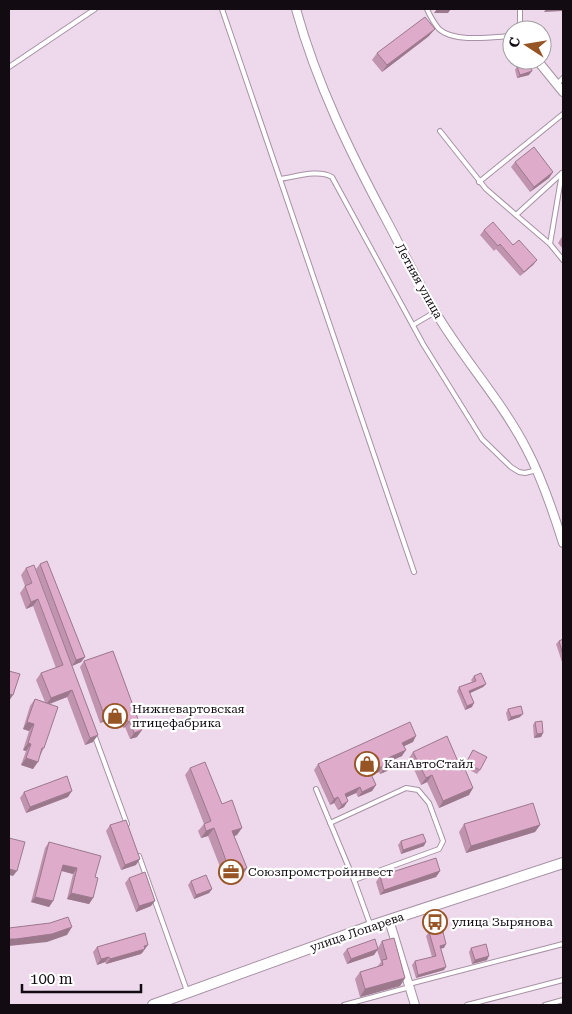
<svg xmlns="http://www.w3.org/2000/svg" width="572" height="1014" viewBox="0 0 572 1014" font-family="'Roboto Serif',serif">
<style>
.lines{fill:none;stroke-linecap:round;stroke-linejoin:round}
.lane-casing{stroke:#a692a4;stroke-width:6}
.street-casing{stroke:#a692a4;stroke-width:10}
.secondary-casing{stroke:#a692a4;stroke-width:12}
.lane{stroke:#fff;stroke-width:4}
.street{stroke:#fff;stroke-width:8}
.secondary{stroke:#fff;stroke-width:10}
.wall{fill:#c093ae}
.shaded-wall{fill:#9c788d}
.building{fill:#dfabca;stroke:#9c788d}
.labels{text-anchor:middle;stroke-width:4.5;stroke-linejoin:round;paint-order:stroke}
.street-label{font-size:12px;fill:#120c12;stroke:#fff}
.poi-label{font-size:12px;fill:#120c12;stroke:#fff;text-anchor:start}
</style>
<rect width="100%" height="100%" fill="#eed9ec"/>
<g class="lines">
<defs>
<g id="lane">
<path d="M222,9L414,572"/>
<path d="M427,9C430,16 434,23 439,29C454,43 493,37 512,36"/>
<path d="M520,30V9"/>
<path d="M9,67L95,9"/>
<path d="M557,84L563,78"/>
<path d="M440,131L486,189L516,215"/>
<path d="M562,173L550,244L563,260"/>
<path d="M280,179C295,177 318,169 332,177L423,344L482,439L511,467L519,472L525,473L537,470"/>
<path d="M479,182L563,114"/>
<path d="M550,244L516,215L562,173"/>
<path d="M413,325L435,312"/>
<path d="M94,734L127,824"/>
<path d="M316,789L354,880L370,924"/>
<path d="M330,823L406,788L418,790L429,803L443,841L439,849L354,880"/>
<path d="M139,856L187,991"/>
<path d="M409,984L563,944"/>
<path d="M344,1005L410,987"/>
<path d="M467,1005L563,980"/>
<path d="M545,1005L563,1000"/>
</g>
<g id="street">
<path d="M296,9C317,85 351,154 388,223C404,253 419,284 436,313C464,360 501,400 526,448C542,478 553,511 563,543"/>
<path d="M537,60L563,92"/>
<path d="M389,920L415,1005"/>
</g>
<path id="secondary" d="M153,1005L371,926L563,863"/>
</defs>
<use href="#lane" class="lane-casing"/>
<use href="#street" class="street-casing"/>
<use href="#secondary" class="secondary-casing"/>
<use href="#lane" class="lane"/>
<use href="#street" class="street"/>
<use href="#secondary" class="secondary"/>
</g>
<g class="wall">
<path d="M429,36L382,72L372,60L377,53Z"/>
<path d="M517,66L529,75L517,78L515,70Z"/>
<path d="M515,162L553,172L549,178L530,192L511,167Z"/>
<path d="M484,230L513,245L537,260L533,265L520,276L496,249L494,251L480,235Z"/>
<path d="M563,235V249L558,243Z"/>
<path d="M40,564L85,657L81,662L72,666L36,569Z"/>
<path d="M26,568L93,742L85,745L67,697L50,704L44,748L41,754L33,769L21,765L26,751L23,750L29,731L23,729L30,706L35,699L45,702L36,680L41,673L56,668L33,606L26,609L20,593L25,586L21,575Z"/>
<path d="M563,639V661L562,662L556,644L559,641Z"/>
<path d="M113,651L137,737L130,739L125,727L123,728L119,716L100,723L80,667L84,661Z"/>
<path d="M474,676L486,684L483,687L470,693L472,707L465,710L457,691L459,687L472,682L471,680Z"/>
<path d="M508,709L520,717L508,721L506,713Z"/>
<path d="M535,722L543,733L541,737L534,738L533,725Z"/>
<path d="M413,742L404,746L402,756L390,761L391,765L387,771L380,774L379,772L371,775L376,785L372,791L358,797L356,793L346,797L344,807L338,810L334,803L330,805L314,770L318,764Z"/>
<path d="M473,750L480,770L477,774L464,767Z"/>
<path d="M413,752L469,795L439,808L427,782L421,785L409,758Z"/>
<path d="M190,768L222,804L237,835L234,836L242,876L226,882L208,836L201,838L198,831L204,824L185,775Z"/>
<path d="M24,792L68,797L26,813L20,798Z"/>
<path d="M464,824L540,825L535,832L466,853L459,832Z"/>
<path d="M110,825L136,865L121,870L106,831Z"/>
<path d="M401,841L424,846L401,854L398,845Z"/>
<path d="M49,842L95,877L93,898L89,904L67,899L73,874L61,871L53,901L49,907L31,902L45,848Z"/>
<path d="M440,871L436,877L380,895L376,882L380,876Z"/>
<path d="M129,878L151,906L136,912L125,883Z"/>
<path d="M191,881L212,889L209,893L194,899L188,885Z"/>
<path d="M429,932L444,948H441L444,970L416,978L412,965L415,961L432,957L426,936Z"/>
<path d="M382,941L405,978L400,986L360,997L355,979L360,972L377,967L381,962L377,950L374,955L347,964L343,954L347,949L378,948Z"/>
<path d="M97,947L144,951L141,954L106,964L105,962L97,965L93,952Z"/>
<path d="M471,948L487,960L472,964L469,952Z"/>
</g>
<g class="shaded-wall">
<path d="M437,9H451L448,13H434Z"/>
<path d="M546,9H563V11L544,12Z"/>
<path d="M435,29L429,36L382,72L387,65Z"/>
<path d="M532,71L529,75L517,78L520,75Z"/>
<path d="M553,172L549,178L530,192L534,187Z"/>
<path d="M537,260L533,265L520,276L524,272Z"/>
<path d="M38,599L33,606L26,609L31,602Z"/>
<path d="M85,657L81,662L72,666L76,660Z"/>
<path d="M486,684L483,687L466,695L469,691Z"/>
<path d="M72,690L67,697L46,705L51,698Z"/>
<path d="M9,694L13,695L9,701Z"/>
<path d="M474,703L472,707L465,710L467,706Z"/>
<path d="M123,710L119,716L100,723L105,717Z"/>
<path d="M523,714L520,717L508,721L511,717Z"/>
<path d="M130,721L125,727L123,728L128,722Z"/>
<path d="M27,722L34,724L29,731L23,729Z"/>
<path d="M142,730L137,737L130,739L134,733Z"/>
<path d="M543,733L541,737L534,738L537,734Z"/>
<path d="M98,735L93,742L85,745L90,738Z"/>
<path d="M416,736L413,742L398,749L402,743Z"/>
<path d="M28,743L31,744L26,751L23,750Z"/>
<path d="M406,750L402,756L384,764L388,758Z"/>
<path d="M26,758L38,762L33,769L21,765Z"/>
<path d="M391,765L387,771L380,774L384,769Z"/>
<path d="M383,766L379,772L366,778L370,772Z"/>
<path d="M432,775L427,782L421,785L426,778Z"/>
<path d="M376,785L372,791L358,797L362,792Z"/>
<path d="M360,787L356,793L341,800L345,794Z"/>
<path d="M473,788L469,795L439,808L443,801Z"/>
<path d="M72,791L68,797L26,813L30,807Z"/>
<path d="M338,797L334,803L330,805L334,799Z"/>
<path d="M348,801L344,807L338,810L342,805Z"/>
<path d="M540,825L535,832L466,853L471,846Z"/>
<path d="M214,828L208,836L201,838L206,831Z"/>
<path d="M242,828L237,835L227,839L232,831Z"/>
<path d="M426,842L424,846L401,854L403,850Z"/>
<path d="M140,859L136,865L121,870L125,865Z"/>
<path d="M63,865L77,868L73,874L59,870Z"/>
<path d="M247,868L242,876L226,882L231,874Z"/>
<path d="M9,869L17,871L13,876L9,875Z"/>
<path d="M440,871L436,877L380,895L384,890Z"/>
<path d="M212,889L209,893L194,899L196,895Z"/>
<path d="M71,893L93,898L89,904L67,899Z"/>
<path d="M35,897L53,901L49,907L31,902Z"/>
<path d="M155,901L151,906L136,912L139,906Z"/>
<path d="M72,927L67,935L47,942L9,946V939Z"/>
<path d="M446,944L444,948L438,949L440,946Z"/>
<path d="M148,945L141,954L106,964L110,959Z"/>
<path d="M378,949L374,955L347,964L351,959Z"/>
<path d="M489,956L487,960L472,964L475,960Z"/>
<path d="M109,957L105,962L97,965L101,959Z"/>
<path d="M446,967L444,970L416,978L418,975Z"/>
<path d="M405,978L400,986L360,997L365,989Z"/>
</g>
<g class="building">
<path d="M425,17L435,29L387,65L377,53Z"/>
<path d="M530,63L532,71L520,75L517,66Z"/>
<path d="M534,147L553,172L534,187L515,162Z"/>
<path d="M493,222L513,245L519,240L537,260L524,272L500,244L498,246L484,230Z"/>
<path d="M47,561L85,657L76,660L40,564Z"/>
<path d="M34,565L98,735L90,738L72,690L51,698L41,673L63,665L38,599L31,602L25,586L32,583L26,568Z"/>
<path d="M563,639V655L559,641Z"/>
<path d="M113,651L142,730L134,733L130,721L128,722L123,710L105,717L84,661Z"/>
<path d="M9,671L20,674L13,695L9,694Z"/>
<path d="M481,673L486,684L469,691L474,703L467,706L459,687L476,681L474,676Z"/>
<path d="M35,699L58,707L44,748H42L38,762L26,758L31,744L28,743L34,724L27,722Z"/>
<path d="M521,706L523,714L511,717L508,709Z"/>
<path d="M542,721L543,733L537,734L535,722Z"/>
<path d="M410,722L416,736L402,743L406,750L388,758L391,765L384,769L383,766L370,772L376,785L362,792L360,787L345,794L348,801L342,805L338,797L334,799L318,764Z"/>
<path d="M447,736L462,771L464,767L473,788L443,801L432,775L426,778L413,752Z"/>
<path d="M473,750L487,757L480,770L466,763Z"/>
<path d="M205,762L222,804L232,800L242,828L232,831L247,868L231,874L214,828L206,831L204,824L211,821L190,768Z"/>
<path d="M67,776L72,791L30,807L24,792Z"/>
<path d="M533,803L540,825L471,846L464,824Z"/>
<path d="M126,820L140,859L125,865L110,825Z"/>
<path d="M423,834L426,842L403,850L401,841Z"/>
<path d="M9,838L25,842L17,871L9,869Z"/>
<path d="M49,842L101,856L95,877L98,878L93,898L71,893L77,868L63,865L53,901L35,897Z"/>
<path d="M436,858L440,871L384,890L380,876Z"/>
<path d="M145,872L155,901L139,906L129,878Z"/>
<path d="M206,875L212,889L196,895L191,881Z"/>
<path d="M68,917L72,927L52,934L16,939H9V928L50,923Z"/>
<path d="M442,928L446,944L440,946L446,967L418,975L415,961L436,956L429,932Z"/>
<path d="M145,933L148,945L144,946L145,949L110,959L109,957L101,959L97,947Z"/>
<path d="M394,938L405,978L365,989L360,972L383,965L382,960L387,959L382,941Z"/>
<path d="M375,939L378,949L351,959L347,949Z"/>
<path d="M486,944L489,956L475,960L471,948Z"/>
</g>
<defs>
<symbol id="shop-ring" viewBox="-11 -11 22 22"><circle r="9.5" fill="#fff" stroke="#975425" stroke-width="1.5"/><path d="M-5-2.5h2.3a2.7 3.5 0 0 1 5.4 0H5L5.5 6h-11ZM-1.5-2.5h3a1.5 2.3 0 0 0-3 0Z" fill="#975425"/></symbol>
<symbol id="office-ring" viewBox="-11 -11 22 22"><circle r="9.5" fill="#fff" stroke="#975425" stroke-width="1.5"/><path d="M-6-3h4V-5.5h4V-3h4V5H-6ZM-1-4.5V-3h2v-1.5ZM-6 0V1H6V0Z" fill="#975425"/></symbol>
<symbol id="bus-ring" viewBox="-11 -11 22 22"><circle r="9.5" fill="#fff" stroke="#975425" stroke-width="1.5"/><path d="M-5-6H5V4H4V6H2V4H-2V6H-4V4H-5ZM-3.5-4V0h7V-4ZM-3.5 1.2v1.5H-2V1.2ZM2 1.2v1.5H3.5V1.2Z" fill="#975425"/></symbol>
</defs>
<g fill-rule="evenodd">
<use href="#shop-ring" x="101" y="702" width="28" height="28"/>
<use href="#shop-ring" x="353" y="750" width="28" height="28"/>
<use href="#office-ring" x="217" y="858" width="28" height="28"/>
<use href="#bus-ring" x="421" y="908" width="28" height="28"/>
</g>
<g class="labels">
<g class="street-label">
<text transform="translate(419 281) rotate(61)" y="4">Летняя улица</text>
<text transform="translate(357 932) rotate(-19)" y="4">улица Лопарева</text>
</g>
<g class="poi-label">
<text x="132" y="713">Нижневартовская<tspan x="132" dy="14">птицефабрика</tspan></text>
<text x="384" y="768">КанАвтоСтайл</text>
<text x="248" y="876">Союзпромстройинвест</text>
<text x="452" y="926">улица Зырянова</text>
</g>
</g>
<rect width="572" height="1014" fill="none" stroke="#120c12" stroke-width="20"/>
<g transform="translate(527 45) rotate(282)"><circle r="24" fill="#ffffff" stroke="#a09ea0"/>
<path d="M0-4L9 19L0 12L-9 19Z" fill="#975425"/>
<text y="-8" font-size="14" font-weight="bold" text-anchor="middle" fill="#120c12">С</text>
</g>
<path d="M22 984v8h119v-8" fill="none" stroke="#120c12" stroke-width="2.5"/>
<text x="30" y="984" font-size="15" fill="#120c12" stroke="#ffffff" stroke-width="4" paint-order="stroke">100 m</text>
</svg>
